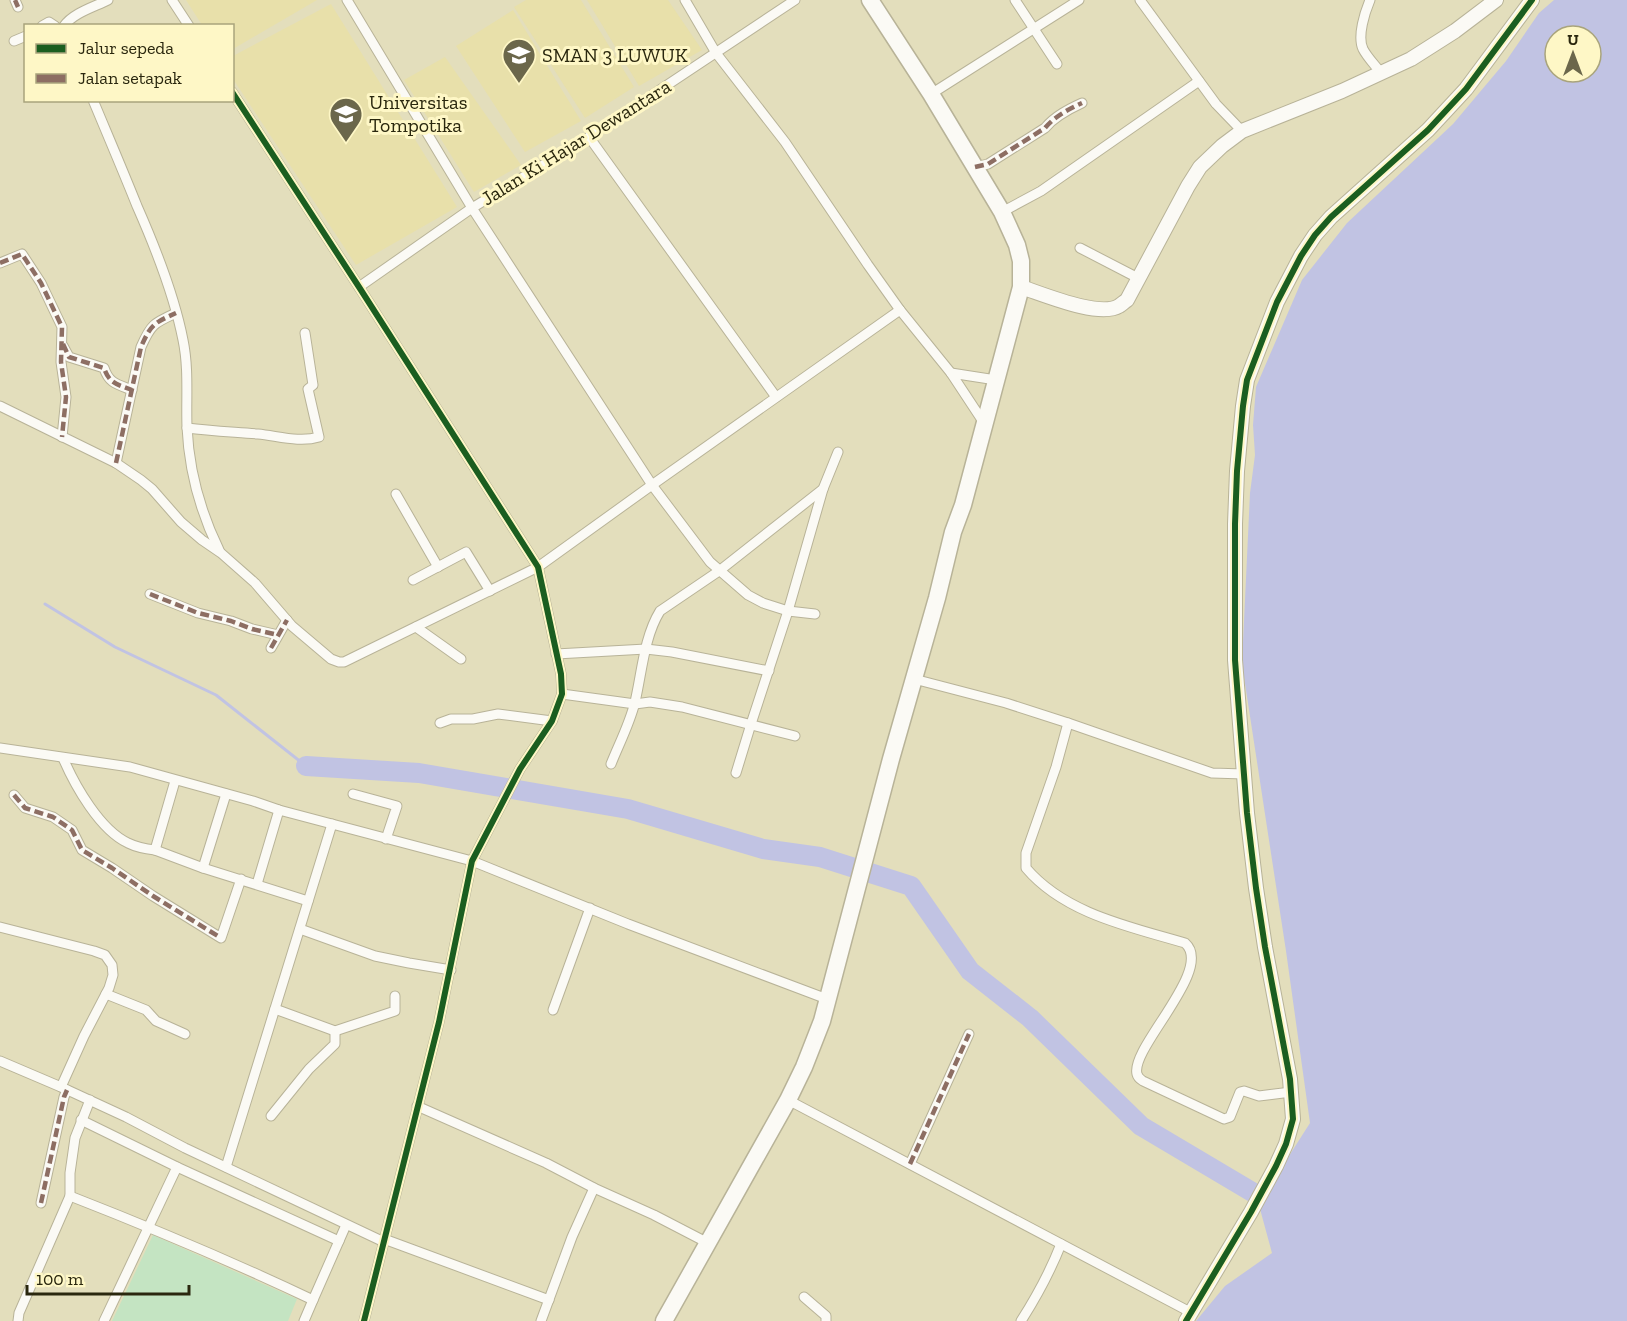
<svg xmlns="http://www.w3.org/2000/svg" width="1627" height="1321" viewBox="0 0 1627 1321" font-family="'Zilla Slab',serif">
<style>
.built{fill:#e8e0aa}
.green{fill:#c4e4c2}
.water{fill:#c1c3e3;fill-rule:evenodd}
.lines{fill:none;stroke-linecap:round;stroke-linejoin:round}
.stream{stroke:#c1c3e3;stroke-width:3}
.river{stroke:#c1c3e3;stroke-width:20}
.street-casing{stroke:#b8b398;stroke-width:11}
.secondary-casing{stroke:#b8b398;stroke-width:16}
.highway-casing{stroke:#b8b398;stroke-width:19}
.street{stroke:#fbfaf5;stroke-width:9}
.secondary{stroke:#fbfaf5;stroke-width:14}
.highway{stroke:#fbfaf5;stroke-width:16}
.quiet{stroke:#8d6e63;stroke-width:4.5;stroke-dasharray:9 4.5;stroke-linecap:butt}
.cycleway-casing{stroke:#fef7c6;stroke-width:10}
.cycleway{stroke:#1b5e20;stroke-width:6}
.labels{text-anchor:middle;stroke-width:6;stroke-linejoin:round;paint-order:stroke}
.poi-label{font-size:20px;fill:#2a270e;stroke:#fef7c6;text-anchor:start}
.street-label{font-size:20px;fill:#2a270e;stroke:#fef7c6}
</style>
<rect width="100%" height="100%" fill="#e3debc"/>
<g class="built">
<path d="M186,0H317L233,49L232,26L202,25Z"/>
<path d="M526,0H581L634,87L585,118L514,7Z"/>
<path d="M587,0H668L702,50L639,86Z"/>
<path d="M331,4L457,207L356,265L233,79V56Z"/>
<path d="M513,10L581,121L525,152L456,46Z"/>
<path d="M445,57L521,165L474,192L404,80Z"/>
</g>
<path class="green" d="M153,1235L297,1299L288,1321H112Z"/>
<path class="water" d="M1554,0H1627V1321H1196L1225,1286L1272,1253L1260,1209L1271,1184L1310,1123L1286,951L1242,664L1250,493L1255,455L1253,425L1256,387L1302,280L1347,223L1453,124L1506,61L1539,13ZM1555,36H1591V72H1555Z"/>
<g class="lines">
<path class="stream" d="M45,604L115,647L216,695L306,766"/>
<path class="river" d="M306,766L419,773L628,809L763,849L820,857L911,886L970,971L1030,1018L1141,1126L1264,1199"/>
<defs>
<g id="street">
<path d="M15,0L18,7"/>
<path d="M172,0L189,26"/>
<path d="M347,0L472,208L652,485L710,562L748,595L763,603L788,611L815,614"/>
<path d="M685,0L716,53L785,142L868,265L900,310L951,373L984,423"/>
<path d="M1015,0L1057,64"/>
<path d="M1140,0L1216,104L1242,131"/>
<path d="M1370,0C1365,12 1357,36 1363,49C1367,57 1375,65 1381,73"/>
<path d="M42,26L49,22L55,26"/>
<path d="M64,26C73,13 94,7 108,0"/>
<path d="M14,41L26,36"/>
<path d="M232,92L359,287L538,567L561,674L562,694L552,721L520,769L472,861L439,1022L364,1321"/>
<path d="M931,94L1079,0"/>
<path d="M93,100C108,136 123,171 137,206C156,249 174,294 183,340C189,369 186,398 187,427C189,471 200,511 219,550"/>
<path d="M589,137L776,397"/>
<path d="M975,167L988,164L1045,128C1055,116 1069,109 1082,103"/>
<path d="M1002,212L1041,191L1199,81"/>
<path d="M1080,248L1138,278"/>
<path d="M0,263L22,254L41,283L62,327L61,362L66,397L62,437"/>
<path d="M359,287L472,208L589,137L795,0"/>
<path d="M63,346L69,357L104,368C109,383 116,384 132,390"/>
<path d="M951,373L996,380"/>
<path d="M0,406L116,463L141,480L152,489L181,522L202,540L221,553L255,583L292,626L331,659L339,662H344L538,567L652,485L900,310"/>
<path d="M187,428C211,431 234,432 258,434C278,436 300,443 319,437L308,389L313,385L305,333"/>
<path d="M116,463L141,347C151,324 154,323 176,313"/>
<path d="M396,494L438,567"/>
<path d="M413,580L466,552L490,591"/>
<path d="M150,594L198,613L231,621L252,629L278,635"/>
<path d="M416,627L461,659"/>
<path d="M271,648L287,620"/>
<path d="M556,654L646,649L672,652L769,671"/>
<path d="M914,679L1006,703L1068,723L1056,767L1026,853V868C1065,914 1131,927 1185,943C1215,969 1130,1048 1137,1074C1138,1078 1140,1079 1143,1081L1224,1119L1230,1117L1240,1092L1244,1091L1259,1096L1291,1092"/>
<path d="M562,694L635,704L650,702L682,707L795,736"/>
<path d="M440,723L451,719H473L498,714L552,721"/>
<path d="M1068,723L1212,773L1244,774"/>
<path d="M0,748L130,767L253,801L279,810L472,861L628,924L827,999"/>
<path d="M63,758C75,786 100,830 128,843C136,847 146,849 155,850L175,781"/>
<path d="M611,764C619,744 630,723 635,702C642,672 644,637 660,611L719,571L823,489L838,452"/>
<path d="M736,773L751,724L788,611L823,489"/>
<path d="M353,794L397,806L386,839"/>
<path d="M14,795L25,808L53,817L72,830L82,850L112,868L153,896L221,938L241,879"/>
<path d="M155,850L203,868L308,901"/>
<path d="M203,868L226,794"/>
<path d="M257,884L279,810"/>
<path d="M0,927L94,951L105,955L112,965L113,975L109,988L84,1036L61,1087"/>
<path d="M300,929L375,956L409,963L451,970"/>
<path d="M106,994L146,1010L156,1021L185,1034"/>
<path d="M275,1009L335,1031L395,1011V996"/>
<path d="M553,1010L590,908"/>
<path d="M0,1061L61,1087L126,1117L185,1148L384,1242"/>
<path d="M788,1100L1192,1313"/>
<path d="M417,1106L546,1163L594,1188L654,1215L708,1243"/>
<path d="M271,1116L309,1069L335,1044V1031"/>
<path d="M81,1120L177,1167L104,1321"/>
<path d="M910,1164L969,1034"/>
<path d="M177,1167L339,1241"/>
<path d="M226,1167L332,824"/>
<path d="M70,1196C152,1228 233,1262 313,1300L304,1321"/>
<path d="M41,1203L64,1097L67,1090"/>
<path d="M384,1239L549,1300"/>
<path d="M804,1297L826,1316V1321"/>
<path d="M313,1300L346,1225"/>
<path d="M18,1321L19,1313L70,1196V1173L75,1138L90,1100"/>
<path d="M541,1321L572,1237L594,1188"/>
<path d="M1021,1321C1037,1296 1050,1272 1061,1244"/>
</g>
<g id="secondary">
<path d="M1021,287C1043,294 1099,318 1119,306C1122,304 1124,302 1127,300L1188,186L1200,167L1222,146L1242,131L1342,91L1411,59L1455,31L1496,0"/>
<path d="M1186,1321L1251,1212L1276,1166L1286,1144L1293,1119L1290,1079L1265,947L1256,888L1247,813L1235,660V524L1237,471L1243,406L1247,380L1277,302L1301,256L1315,235L1331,217L1428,130L1466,89L1532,0"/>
</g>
<path id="highway" d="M664,1321L788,1100L804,1067L822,1021L891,759L937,598L953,532L963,505L1021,287V261L1017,245L1002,212L931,94L870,0"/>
</defs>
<use href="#street" class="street-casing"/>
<use href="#secondary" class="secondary-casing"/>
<use href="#highway" class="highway-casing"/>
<use href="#street" class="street"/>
<use href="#secondary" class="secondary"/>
<use href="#highway" class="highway"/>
<g class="quiet">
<path d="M15,0L18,7"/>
<path d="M975,167L988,164L1045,128C1055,116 1069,109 1082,103"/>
<path d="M0,263L22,254L41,283L62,327L61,362L66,397L62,437"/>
<path d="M63,344L69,357L104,368C109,383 116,384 132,390"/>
<path d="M116,463L141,347C151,324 154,323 176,313"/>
<path d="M150,594L198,613L231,621L252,629L278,635"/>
<path d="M271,648L287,620"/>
<path d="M14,795L25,808L53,817L72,830L82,850L112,868L153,896L221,938"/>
<path d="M910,1164L969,1034"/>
<path d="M41,1203L64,1097L67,1090"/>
</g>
<defs>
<g id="cycleway">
<path d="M232,92L359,287L538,567L561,674L562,694L552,721L520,769L472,861L439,1022L364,1321"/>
<path d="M1186,1321L1251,1212L1276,1166L1286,1144L1293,1119L1290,1079L1265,947L1256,888L1247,813L1235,660V524L1237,471L1243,406L1247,380L1277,302L1301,256L1315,235L1331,217L1428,130L1466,89L1532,0"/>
</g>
</defs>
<use href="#cycleway" class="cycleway-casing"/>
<use href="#cycleway" class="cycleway"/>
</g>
<defs>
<symbol id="school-pin" viewBox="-11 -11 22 30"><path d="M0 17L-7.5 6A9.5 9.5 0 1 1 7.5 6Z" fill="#6b674b" stroke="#fef7c6"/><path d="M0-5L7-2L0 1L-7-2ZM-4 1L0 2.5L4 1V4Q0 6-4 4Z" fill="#fff"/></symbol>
</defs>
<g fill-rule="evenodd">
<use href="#school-pin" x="500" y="36" width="38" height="52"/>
<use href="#school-pin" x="327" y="95" width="38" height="52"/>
</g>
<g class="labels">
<g class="poi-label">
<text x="542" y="62">SMAN 3 LUWUK</text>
<text x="369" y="109">Universitas<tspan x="369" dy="23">Tompotika</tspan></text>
</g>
<g class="street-label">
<text transform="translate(576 142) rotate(-32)" y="7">Jalan Ki Hajar Dewantara</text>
</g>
</g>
<rect x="24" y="24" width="210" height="78" fill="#fef7c6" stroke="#a9a47c" stroke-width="1.5"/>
<rect x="36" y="44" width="30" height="9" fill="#1b5e20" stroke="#a9a47c" stroke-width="1.5"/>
<text x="78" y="54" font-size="18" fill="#2a270e">Jalur sepeda</text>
<rect x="36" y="74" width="30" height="9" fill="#8d6e63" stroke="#a9a47c" stroke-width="1.5"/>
<text x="78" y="84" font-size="18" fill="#2a270e">Jalan setapak</text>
<g transform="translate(1573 54)"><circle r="28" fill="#fef7c6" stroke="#a9a47c" stroke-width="1.5"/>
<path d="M0-4.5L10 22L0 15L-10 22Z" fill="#6b674b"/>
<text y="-9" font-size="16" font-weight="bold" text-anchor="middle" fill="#2a270e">U</text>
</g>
<path d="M27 1285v9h162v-9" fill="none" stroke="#2a270e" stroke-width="3"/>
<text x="36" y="1285" font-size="18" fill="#2a270e" stroke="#fef7c6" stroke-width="4.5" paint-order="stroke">100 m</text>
</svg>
